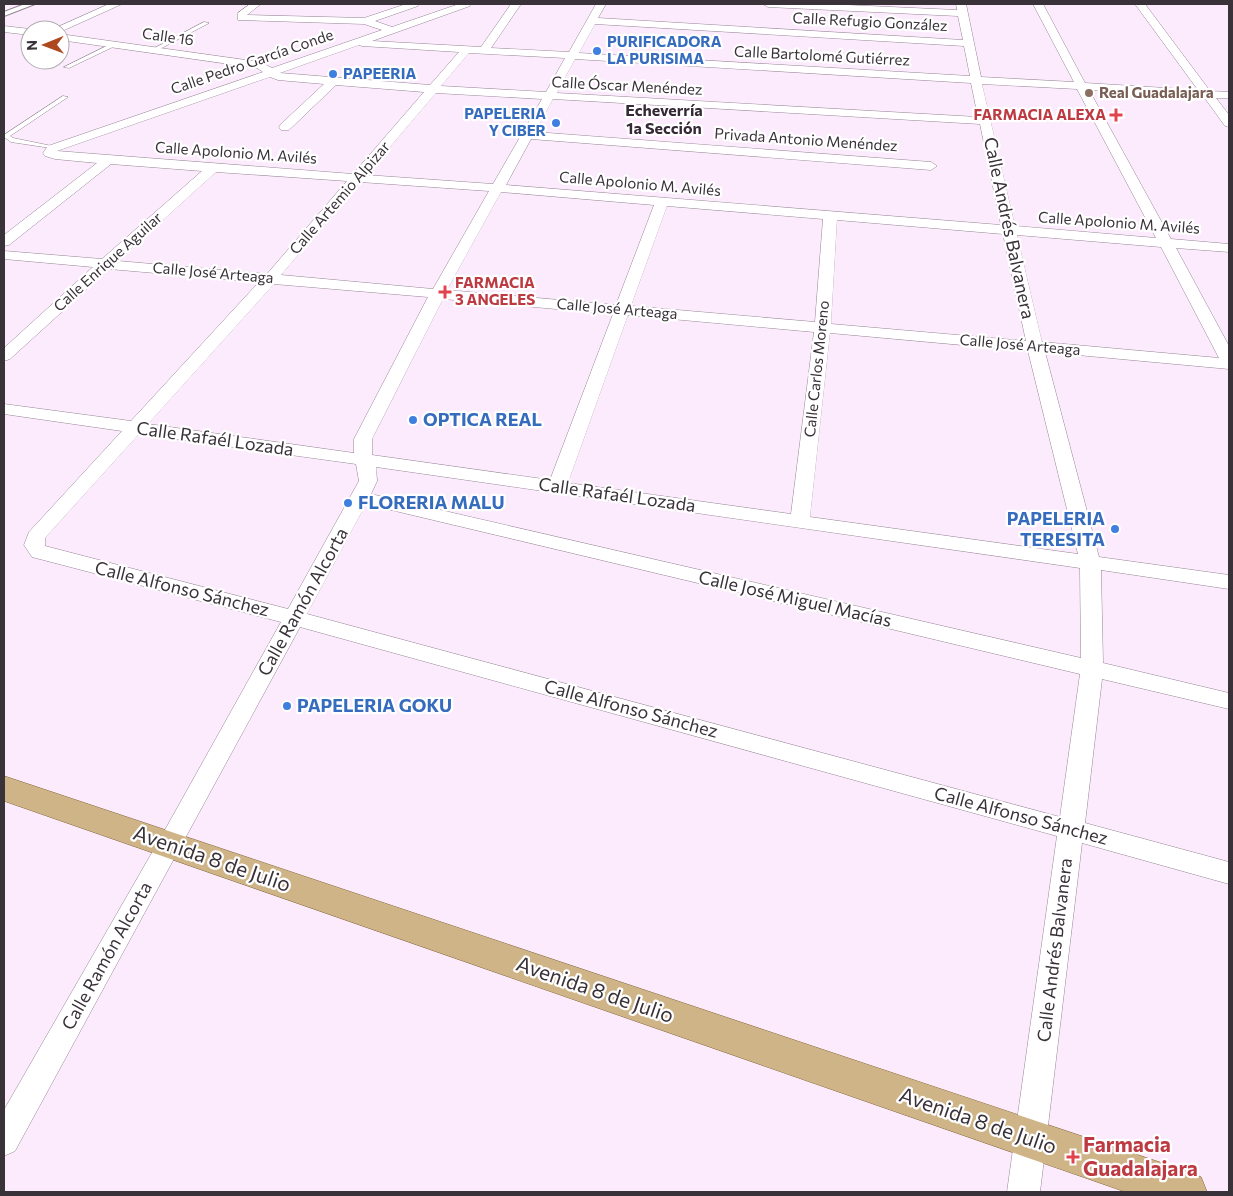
<svg xmlns="http://www.w3.org/2000/svg" width="1233" height="1196" viewBox="0 0 1233 1196" font-family="Commissioner,sans-serif">
<style>
.lines{fill:none;stroke-linecap:round;stroke-linejoin:round}
.service-casing{stroke:#968695;stroke-width:1}
.pedestrian-casing{stroke:#968695;stroke-width:2}
.minor-casing{stroke:#968695;stroke-width:1}
.primary-casing{stroke:#846638;stroke-width:1}
.service{fill:#fff;fill-rule:evenodd}
.pedestrian{fill:#fff;fill-rule:evenodd}
.minor{fill:#fff;fill-rule:evenodd}
.primary{fill:#ceb487;fill-rule:evenodd}
.shop-dot{fill:#3f7fe0;stroke:#fff;stroke-width:2}
.education-dot{fill:#8d6e63;stroke:#fff;stroke-width:2}
.health-dot{fill:#e0444e;stroke:#fff;stroke-width:2}
.labels{text-anchor:middle;stroke-width:4.5;stroke-linejoin:round;paint-order:stroke}
.far-street-label{font-size:15px;fill:#393239;stroke:#fff}
.far-shop-label{font-size:15px;font-weight:bold;fill:#366cbe;stroke:#fff;text-anchor:start}
.far-education-label{font-size:15px;font-weight:bold;fill:#785e54;stroke:#fff;text-anchor:start}
.far-health-label{font-size:15px;font-weight:bold;fill:#be3a42;stroke:#fff;text-anchor:end}
.far-neighbourhood-label{font-size:16px;font-weight:bold;fill:#362936;stroke:#fff}
.street-label{font-size:18px;fill:#393239;stroke:#fff}
.shop-label{font-size:18px;font-weight:bold;fill:#366cbe;stroke:#fff;text-anchor:start}
.near-street-label{font-size:21px;fill:#393239;stroke:#fff}
.near-health-label{font-size:21px;font-weight:bold;fill:#be3a42;stroke:#fff;text-anchor:start}
</style>
<rect width="100%" height="100%" fill="#fcebfc"/>
<g class="lines">
<defs>
<g id="service">
<path d="M204,22L209,23L156,51L151,50Z"/>
<path d="M115,42L117,45L69,68L64,67Z"/>
<path d="M63,96L68,97L10,136L13,138L57,147V149L11,142L4,137V135Z"/>
</g>
<path id="pedestrian" d="M25,4H35L4,16V12Z"/>
<g id="minor">
<path d="M109,4H122L60,32V30H51Z"/>
<path d="M250,4H261L247,15L364,18L406,4H420L418,6L375,21L392,27L459,4H472L470,6L372,41L481,47L511,4H521L491,48L569,52L596,4H606L598,18L963,40L958,16L768,7L763,4H825L957,10L956,4H966L981,77L1074,82L1033,4H1043L1085,83L1198,90L1135,4H1145L1210,91L1229,92V98H1216L1229,115V127L1225,126L1204,97L1089,90L1171,239L1229,244V252L1176,248L1229,346V369L1045,352L1099,557L1229,575V589L1101,570L1103,663L1229,693V709L1102,679L1085,823L1229,862V884L1082,843L1040,1192H1007L1057,836L300,627L15,1151L4,1156V1110L161,837L281,622L32,557L24,545L29,532L122,431L4,414V404L131,421L259,282L109,269L10,359L4,361V348L93,267L4,259V251L102,259L202,171L111,164L9,245L4,246V235L97,163L55,159L45,156L43,153L48,146L263,72L257,68L60,40V34L260,62L272,68L382,30L364,24L238,20V13ZM595,24L964,46L970,76L579,53ZM359,45L362,46L459,52L430,85L280,73ZM469,53L565,58L546,92L441,86ZM575,59L971,83L978,117L557,93ZM270,77L278,80L324,84L281,124L279,127L281,130H289L336,85L424,92L353,174L57,151ZM982,84L1077,89L1156,238L1015,226ZM436,93L542,99L493,184L366,175ZM553,99L980,124L1001,225L506,185L531,139L931,170L937,166L931,162L535,132ZM216,172L347,181L267,274L118,261ZM360,182L489,191L433,289L281,275ZM501,192L654,205L616,305L447,290ZM667,206L823,219L815,322L631,306ZM837,220L1003,234L1026,341L831,324ZM1017,235L1161,247L1219,358L1042,342ZM274,284L428,297L354,439V453L148,424ZM443,299L613,314L550,480L372,455V439ZM628,315L814,332L791,514L568,483ZM830,333L1028,351L1078,554L810,517ZM139,434L356,464L359,481L288,609L45,546V538ZM376,467L1080,568L1081,658L371,494L377,481ZM366,504L1080,674L1060,817L307,614Z"/>
<path d="M4,26L30,29L34,30H30V35L4,32Z"/>
</g>
<path id="primary" d="M4,776L1186,1171L1201,1177L1207,1192H1126L4,801Z"/>
</defs>
<use href="#service" class="service-casing"/>
<use href="#pedestrian" class="pedestrian-casing"/>
<use href="#minor" class="minor-casing"/>
<use href="#primary" class="primary-casing"/>
<use href="#service" class="service"/>
<use href="#pedestrian" class="pedestrian"/>
<use href="#minor" class="minor"/>
<use href="#primary" class="primary"/>
</g>
<g class="shop-dot">
<circle cx="597" cy="51" r="5"/>
<circle cx="333" cy="74" r="5"/>
<circle cx="556" cy="123" r="5"/>
<circle cx="413" cy="420" r="5"/>
<circle cx="348" cy="503" r="5"/>
<circle cx="1115" cy="529" r="5"/>
<circle cx="287" cy="706" r="5"/>
</g>
<circle class="education-dot" cx="1089" cy="93" r="5"/>
<g class="health-dot">
<path d="M1113.5 107.5h5v5h5v5h-5v5h-5v-5h-5v-5h5z"/>
<path d="M442.5 284.5h5v5h5v5h-5v5h-5v-5h-5v-5h5z"/>
<path d="M1070.5 1149.5h5v5h5v5h-5v5h-5v-5h-5v-5h5z"/>
</g>
<g class="labels">
<g class="far-street-label">
<text transform="translate(870 22) rotate(3)" y="5">Calle Refugio González</text>
<text transform="translate(168 37) rotate(8)" y="5">Calle 16</text>
<text transform="translate(822 56) rotate(3)" y="5">Calle Bartolomé Gutiérrez</text>
<text transform="translate(252 62) rotate(-19)" y="5">Calle Pedro García Conde</text>
<text transform="translate(627 86) rotate(3)" y="5">Calle Óscar Menéndez</text>
<text transform="translate(806 140) rotate(4)" y="5">Privada Antonio Menéndez</text>
<text transform="translate(236 153) rotate(4)" y="5">Calle Apolonio M. Avilés</text>
<text transform="translate(640 184) rotate(5)" y="5">Calle Apolonio M. Avilés</text>
<text transform="translate(340 198) rotate(-49)" y="5">Calle Artemio Alpizar</text>
<text transform="translate(1119 223) rotate(4)" y="5">Calle Apolonio M. Avilés</text>
<text transform="translate(108 262) rotate(-42)" y="5">Calle Enrique Aguilar</text>
<text transform="translate(213 273) rotate(5)" y="5">Calle José Arteaga</text>
<text transform="translate(617 309) rotate(5)" y="5">Calle José Arteaga</text>
<text transform="translate(1020 345) rotate(5)" y="5">Calle José Arteaga</text>
<text transform="translate(817 369) rotate(-84)" y="5">Calle Carlos Moreno</text>
</g>
<g class="far-shop-label">
<text x="607" y="47">PURIFICADORA<tspan x="607" dy="17">LA PURISIMA</tspan></text>
<text x="343" y="79">PAPEERIA</text>
<text x="546" y="119" text-anchor="end">PAPELERIA<tspan x="546" dy="17">Y CIBER</tspan></text>
</g>
<g class="far-education-label">
<text x="1099" y="98">Real Guadalajara</text>
</g>
<g class="far-health-label">
<text x="1106" y="120">FARMACIA ALEXA</text>
<text x="455" y="288" text-anchor="start">FARMACIA<tspan x="455" dy="17">3 ANGELES</tspan></text>
</g>
<g class="far-neighbourhood-label">
<text x="664" y="116">Echeverría<tspan x="664" dy="18">1a Sección</tspan></text>
</g>
<g class="street-label">
<text transform="translate(1009 228) rotate(78)" y="6">Calle Andrés Balvanera</text>
<text transform="translate(215 439) rotate(8)" y="6">Calle Rafaél Lozada</text>
<text transform="translate(617 495) rotate(8)" y="6">Calle Rafaél Lozada</text>
<text transform="translate(182 589) rotate(14)" y="6">Calle Alfonso Sánchez</text>
<text transform="translate(795 599) rotate(13)" y="6">Calle José Miguel Macías</text>
<text transform="translate(303 602) rotate(-61)" y="6">Calle Ramón Alcorta</text>
<text transform="translate(631 709) rotate(15)" y="6">Calle Alfonso Sánchez</text>
<text transform="translate(1021 816) rotate(15)" y="6">Calle Alfonso Sánchez</text>
<text transform="translate(1055 950) rotate(-83)" y="6">Calle Andrés Balvanera</text>
<text transform="translate(107 956) rotate(-61)" y="6">Calle Ramón Alcorta</text>
</g>
<g class="shop-label">
<text x="423" y="426">OPTICA REAL</text>
<text x="358" y="509">FLORERIA MALU</text>
<text x="1105" y="525" text-anchor="end">PAPELERIA<tspan x="1105" dy="21">TERESITA</tspan></text>
<text x="297" y="712">PAPELERIA GOKU</text>
</g>
<g class="near-street-label">
<text transform="translate(212 859) rotate(19)" y="7">Avenida 8 de Julio</text>
<text transform="translate(595 990) rotate(19)" y="7">Avenida 8 de Julio</text>
<text transform="translate(978 1121) rotate(19)" y="7">Avenida 8 de Julio</text>
</g>
<g class="near-health-label">
<text x="1083" y="1152">Farmacia<tspan x="1083" dy="24">Guadalajara</tspan></text>
</g>
</g>
<rect width="1233" height="1196" fill="none" stroke="#393239" stroke-width="10"/>
<g transform="translate(45 45) rotate(269)"><circle r="24" fill="#ffffff" stroke="#b0adb0"/>
<path d="M0-4L9 19L0 12L-9 19Z" fill="#ae481e"/>
<text y="-8" font-size="14" font-weight="bold" text-anchor="middle" fill="#393239">N</text>
</g>
</svg>
